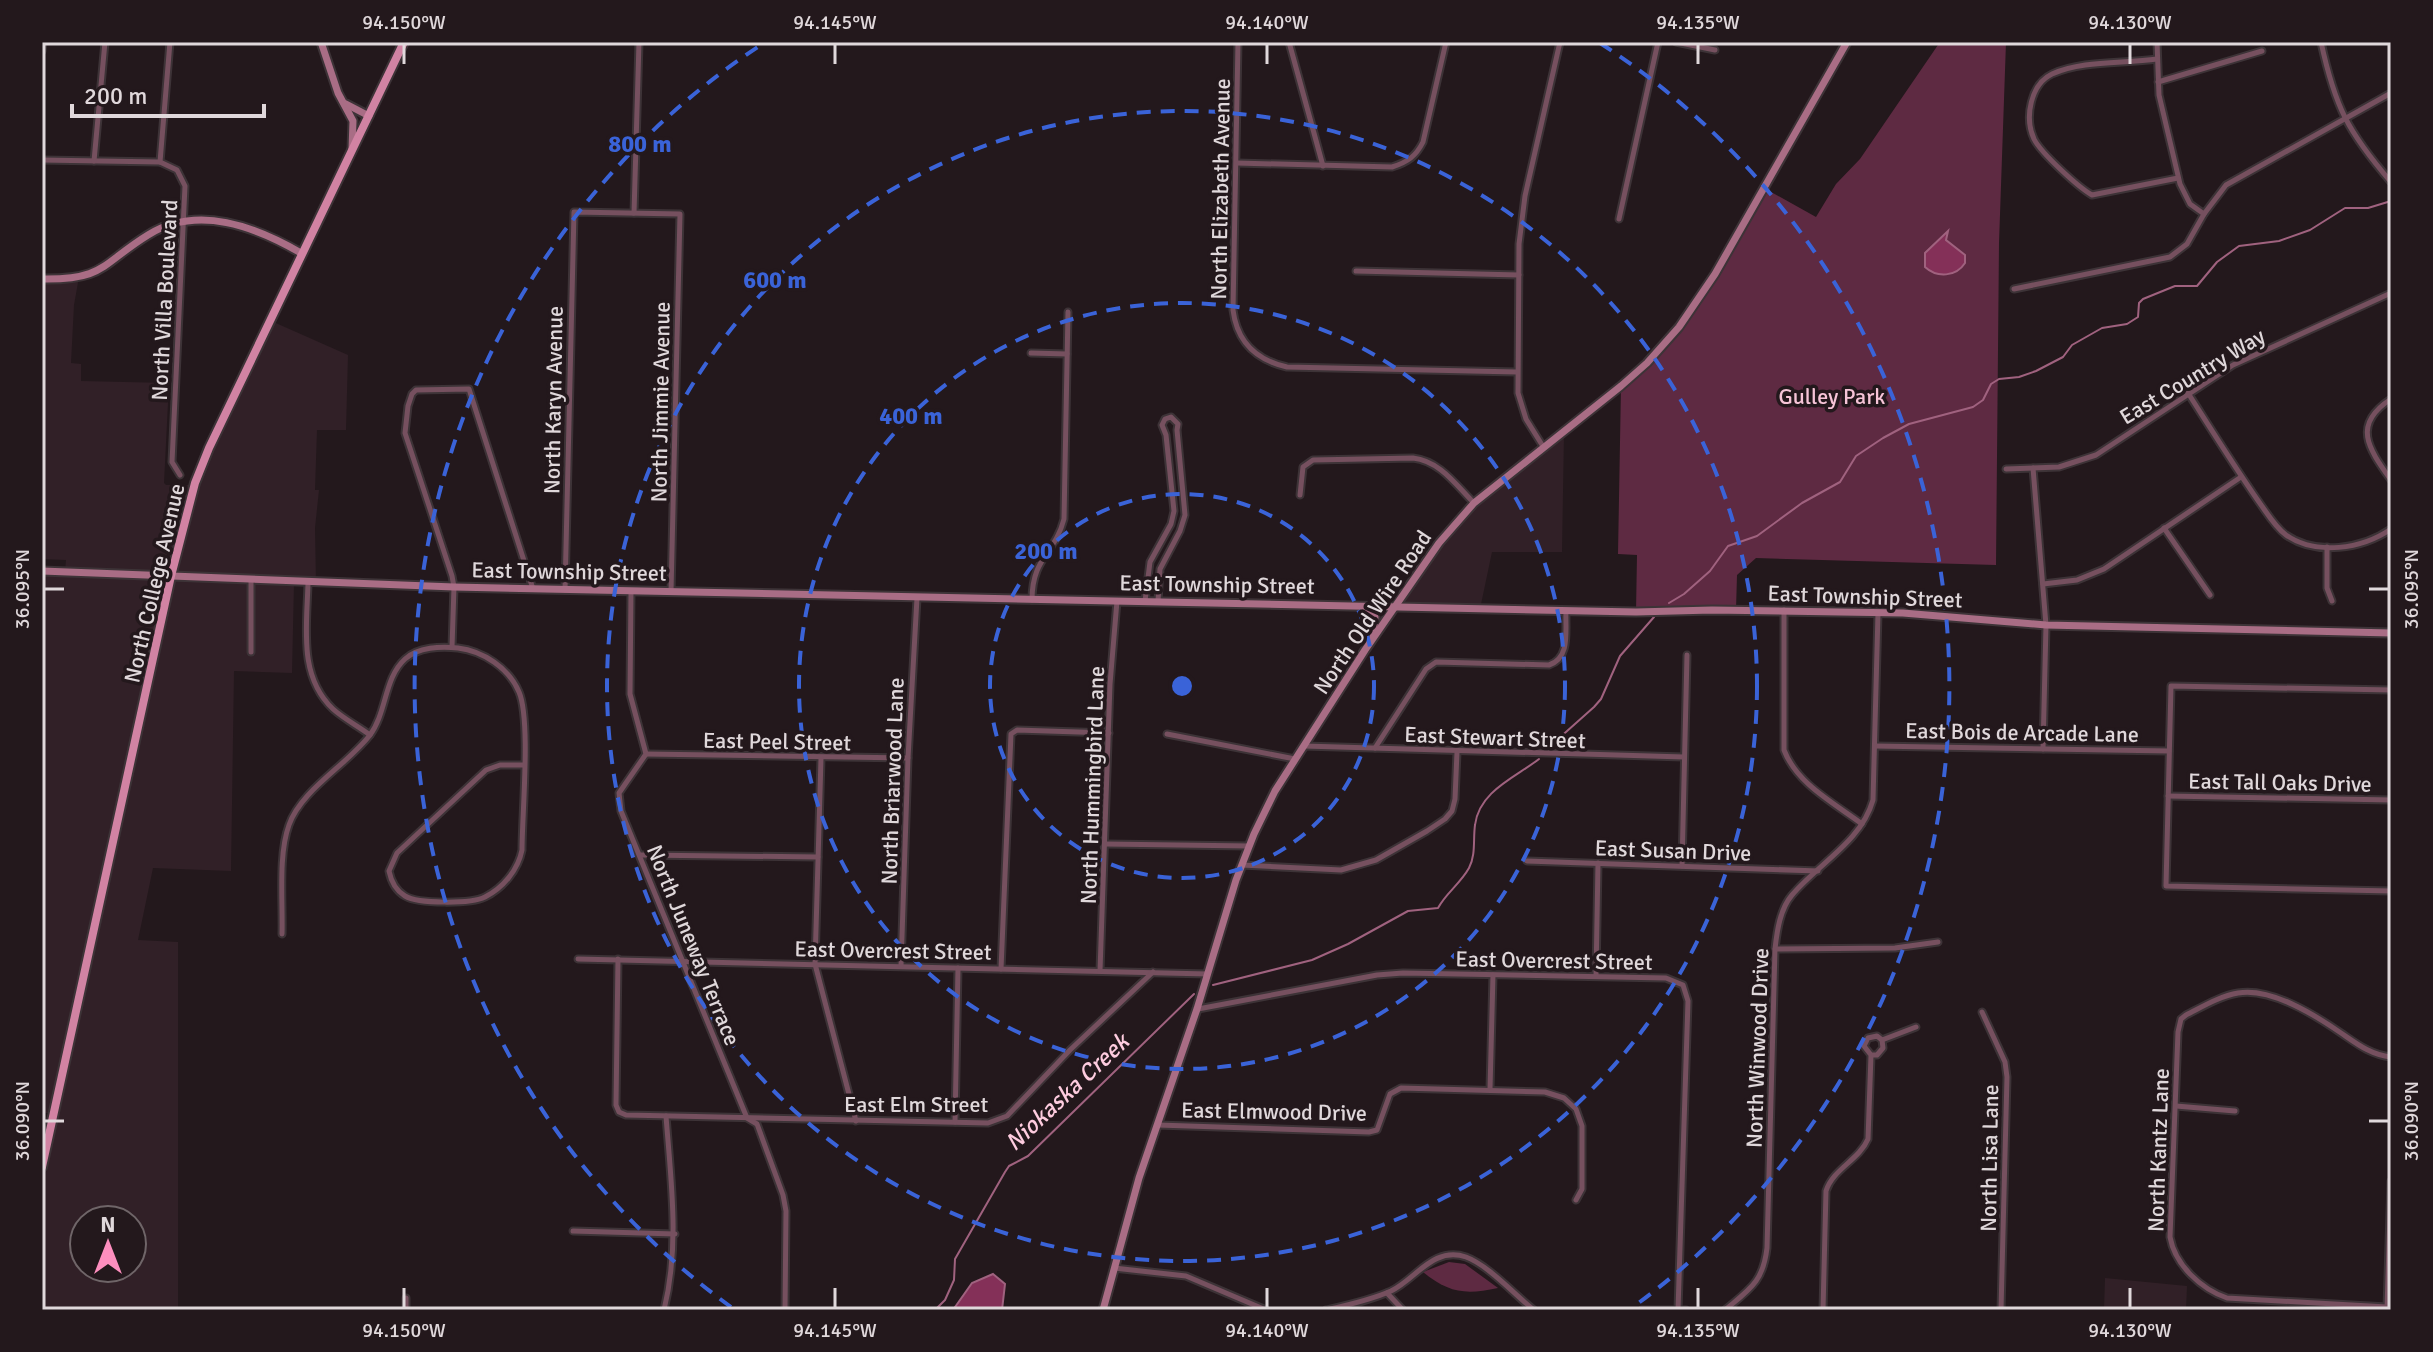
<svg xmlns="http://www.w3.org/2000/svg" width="2433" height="1352" viewBox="0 0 2433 1352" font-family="Signika,sans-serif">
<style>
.built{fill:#312027;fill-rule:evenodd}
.green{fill:#5e2a42}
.water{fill:#843058;stroke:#a0627f;stroke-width:2}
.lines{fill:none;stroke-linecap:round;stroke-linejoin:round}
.stream{stroke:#a0627f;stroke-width:2}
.street-casing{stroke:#3d3337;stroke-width:9}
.secondary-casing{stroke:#3d3337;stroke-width:11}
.primary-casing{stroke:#3d3337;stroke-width:12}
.street{stroke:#76505f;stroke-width:5}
.secondary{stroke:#a96d85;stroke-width:7}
.primary{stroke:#d183a3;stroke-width:8}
.ticks{fill:none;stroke:#e0d8db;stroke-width:3}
.ring{fill:none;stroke:#3a63d8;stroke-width:4;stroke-dasharray:14 10}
.labels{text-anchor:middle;stroke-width:7;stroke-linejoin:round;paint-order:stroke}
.street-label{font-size:22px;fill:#e0d8db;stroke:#23181c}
.park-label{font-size:22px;fill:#f6c4d7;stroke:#23181c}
.water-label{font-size:24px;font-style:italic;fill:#feccdf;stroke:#23181c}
.centre{fill:#3a63d8;stroke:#23181c;stroke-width:4}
.ring-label{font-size:24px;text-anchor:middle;font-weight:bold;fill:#3a63d8;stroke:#23181c;stroke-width:7;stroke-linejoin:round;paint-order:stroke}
.neatline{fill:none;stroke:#e0d8db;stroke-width:3}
.ticks-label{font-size:20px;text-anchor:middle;fill:#e0d8db}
</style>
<rect width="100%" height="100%" fill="#23181c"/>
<g class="built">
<path d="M79,277L74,305L71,363L81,364V381L169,383L164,483L166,485H195L269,320L348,355L346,430H317L315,490H319L315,528L316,583H294L292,673L234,671L231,871L153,868L138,940L178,942V1310H42V1167L54,1113H42L43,571L65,572L66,560L42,559V279ZM84,1220H132V1268H84Z"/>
<path d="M1564,433L1562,552H1492L1480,609L1395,607L1415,577L1474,503Z"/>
<path d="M2105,1278L2187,1286L2186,1310H2104Z"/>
</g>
<g class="green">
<path d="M1940,42H2006L1999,243L1996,565L1756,558L1737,575L1736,610L1636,612L1637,555L1618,554L1621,386L1678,327L1764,188L1816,217L1836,184L1860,159Z"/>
<path d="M1449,1262L1465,1264L1498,1288C1465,1295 1449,1293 1423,1272Z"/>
</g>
<g class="water">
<path d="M1948,231L1946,240L1965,255V263C1956,277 1937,278 1925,267V253Z"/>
<path d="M993,1274L1005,1284L1002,1310H953L972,1283Z"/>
</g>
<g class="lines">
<g class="stream">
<path d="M1669,603L1684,594L1710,571L1728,546L1757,536L1802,503L1840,482L1856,456L1883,438L1909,424L1973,407L1983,400L1991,384L1999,379L2019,377L2036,371L2063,357L2072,345L2102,328L2127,324L2138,317L2139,303L2143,299L2175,286H2197L2217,262L2239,246L2279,241L2310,230L2345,208H2368L2391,201"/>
<path d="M1548,748L1594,707L1601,699L1620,656L1654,617"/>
<path d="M1213,985L1312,960L1348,944L1408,911L1438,908C1446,893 1460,884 1469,868C1476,855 1473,839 1475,825C1479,791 1516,777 1539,759"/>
<path d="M935,1310L945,1300L954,1280L955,1259L1005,1172L1009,1166L1028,1156L1194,994"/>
</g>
<defs>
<g id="street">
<path d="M170,42L160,162L177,170L185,186L172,462L180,475"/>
<path d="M1238,42L1233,310C1237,342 1256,360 1287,367L1517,372"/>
<path d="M1289,42L1323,166"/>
<path d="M1676,42L1715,50"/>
<path d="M2157,42L2159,95L2180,184L2190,204L2204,214"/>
<path d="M2321,42C2335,107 2348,132 2391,182"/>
<path d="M42,51L43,42"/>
<path d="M2157,59C2123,64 2083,60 2052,74C2031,84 2024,117 2034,139C2041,153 2078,187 2092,195L2178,178"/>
<path d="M2158,82L2262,51"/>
<path d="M42,160L160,162"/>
<path d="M94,161L105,42"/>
<path d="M1237,163L1392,167C1408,162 1416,156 1423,142L1446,42"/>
<path d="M634,213L639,42"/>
<path d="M1619,219L1658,42"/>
<path d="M1356,271L1519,275"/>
<path d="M2014,289L2170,257L2187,244L2204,214L2226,185L2391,93"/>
<path d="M1031,353L1067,354"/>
<path d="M2188,393C2211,429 2234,466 2259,502C2267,513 2275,527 2286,535C2316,556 2362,549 2391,529"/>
<path d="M2391,399C2351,425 2369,449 2391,480"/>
<path d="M1544,448L1526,419L1518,393L1519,244L1525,196L1560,42"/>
<path d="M2033,468L2046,625L2043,749"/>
<path d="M2006,469L2059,467L2096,455L2233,365L2391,293"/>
<path d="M1300,495L1303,467L1313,460L1413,458C1440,461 1456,485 1474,503"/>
<path d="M2164,528L2210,595"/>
<path d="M2327,547V588L2332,601"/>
<path d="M308,583C307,626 298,676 333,709C344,719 358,726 370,735"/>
<path d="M2043,584L2077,580L2104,569L2241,477"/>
<path d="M565,590L574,212L680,214L671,592"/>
<path d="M631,591L630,694L646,754L619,793L621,811L747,1118L757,1124L783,1195L786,1211L785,1310"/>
<path d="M1032,600C1032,557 1055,554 1064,519L1068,312"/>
<path d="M1145,601L1150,562L1171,524L1174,511L1166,435L1162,425L1165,419L1171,417L1178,424L1177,430L1185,515L1180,531L1160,569L1158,601"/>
<path d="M1784,610V750C1797,784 1834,803 1862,824"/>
<path d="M452,647L454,587L452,576L405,433L408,406L412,394L416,390L469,389L533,589"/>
<path d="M251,652V580"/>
<path d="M2391,690L2171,686L2166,886L2391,891"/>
<path d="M1167,734L1295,759"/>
<path d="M1304,746L1684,757"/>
<path d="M1875,746L2169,751"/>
<path d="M1375,748L1426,669L1436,662L1549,665C1571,658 1565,630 1566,611"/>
<path d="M646,754L908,758"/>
<path d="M821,758L815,964L856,1121"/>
<path d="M2168,796L2391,800"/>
<path d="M1106,844L1249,846"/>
<path d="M641,855L818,857"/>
<path d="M1527,861L1818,871"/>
<path d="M1242,865L1341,870L1376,860L1427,831L1445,819L1452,811L1455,799L1457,752"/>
<path d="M1682,866L1687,655"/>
<path d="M282,934C283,902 278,855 289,825C301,790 347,765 370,735C387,712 384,678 405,659C418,647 441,646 458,648C483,651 509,668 519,692C531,720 522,815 522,850C518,870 503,888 485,897C471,904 418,904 405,896C395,890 391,881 389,871L397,853L486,770L500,765H523"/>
<path d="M1775,949L1895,948L1938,942"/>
<path d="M578,959L1208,974"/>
<path d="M618,959L616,1105L619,1112L626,1115L988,1123L1007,1116L1070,1050L1153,972"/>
<path d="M901,966L908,758L917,598"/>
<path d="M1001,969L1011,734L1017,730L1109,733"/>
<path d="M1100,971L1110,684L1117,601"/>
<path d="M1596,976L1598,863"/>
<path d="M1198,1009L1377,975L1403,973L1666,978L1683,985L1688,1001L1678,1310"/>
<path d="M1982,1012L2005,1062L2007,1077L2001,1310"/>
<path d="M1882,1040L1916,1027"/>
<path d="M1490,1089L1493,975"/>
<path d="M2176,1106L2235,1111"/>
<path d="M955,1122L958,968"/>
<path d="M1158,1125L1369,1132L1377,1130L1390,1094L1401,1088L1545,1092L1564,1098L1576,1109L1582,1126V1189L1576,1200"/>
<path d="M573,1231L675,1234"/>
<path d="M1114,1268L1186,1276L1266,1310"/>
<path d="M1387,1293L1403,1310"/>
<path d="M2387,1307L2227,1298C2201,1289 2175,1265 2170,1237L2178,1032L2181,1019L2186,1015C2202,1007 2220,996 2238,993C2271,987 2315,1015 2341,1033C2357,1044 2371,1055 2391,1057"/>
<path d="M2387,1309L2391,1181"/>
<path d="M406,1310V1298"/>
<path d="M664,1310C680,1245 671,1182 666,1116"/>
<path d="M1326,1310C1348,1305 1371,1300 1391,1291C1416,1279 1433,1246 1466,1257C1488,1265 1515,1295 1534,1310"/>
<path d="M1642,1310H1686"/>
<path d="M1725,1310C1750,1289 1763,1282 1767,1248L1775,949C1777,931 1780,909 1792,895C1819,863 1861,842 1873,800L1878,613"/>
<path d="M1823,1310L1826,1191C1833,1169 1859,1160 1868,1139L1871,1055L1864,1046L1868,1038L1877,1036L1882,1040L1883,1048L1877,1055H1871"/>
</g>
<g id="secondary">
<path d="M321,42L338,93L353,121L352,149"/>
<path d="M346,104L369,116"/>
<path d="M42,279C105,280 101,264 148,235C198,204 256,227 301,253"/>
<path d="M42,571L454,587L1636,612L1712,610L1903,613L2046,625L2391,633"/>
<path d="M1362,607L1370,611L1375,617L1373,636"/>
<path d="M1103,1310L1139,1178L1197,1009L1236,880L1254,834L1275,791L1365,650L1439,543L1474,503L1621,386L1647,363L1679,327L1715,274L1847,42"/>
</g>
<path id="primary" d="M42,1167L171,576L195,483L209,448L404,42"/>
</defs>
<use href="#street" class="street-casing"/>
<use href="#secondary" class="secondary-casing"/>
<use href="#primary" class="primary-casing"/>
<use href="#street" class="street"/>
<use href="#secondary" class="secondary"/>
<use href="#primary" class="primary"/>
</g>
<path class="ticks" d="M404,44V64M835,44V64M1267,44V64M1698,44V64M2130,44V64M44,589H64M2369,589H2389M44,1121H64M2369,1121H2389M404,1288V1308M835,1288V1308M1267,1288V1308M1698,1288V1308M2130,1288V1308"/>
<g class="ring">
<circle cx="1182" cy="686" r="192"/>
<circle cx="1182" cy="686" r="383"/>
<circle cx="1182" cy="686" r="575"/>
<path d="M731 1307A767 767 0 0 1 764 43M1600 43A767 767 0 0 1 1633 1307"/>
</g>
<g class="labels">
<g class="street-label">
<text transform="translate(1220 189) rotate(-89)" y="8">North Elizabeth Avenue</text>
<text transform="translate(164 300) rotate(-87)" y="8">North Villa Boulevard</text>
<text transform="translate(2192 376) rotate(-31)" y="8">East Country Way</text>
<text transform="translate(553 400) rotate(-89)" y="8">North Karyn Avenue</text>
<text transform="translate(660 402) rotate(-89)" y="8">North Jimmie Avenue</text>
<text transform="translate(569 571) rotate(1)" y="8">East Township Street</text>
<text transform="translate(154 583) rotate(-77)" y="8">North College Avenue</text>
<text transform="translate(1217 584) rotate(1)" y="8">East Township Street</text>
<text transform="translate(1865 596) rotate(2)" y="8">East Township Street</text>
<text transform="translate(1372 612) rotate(-56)" y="8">North Old Wire Road</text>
<text transform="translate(2022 732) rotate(1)" y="8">East Bois de Arcade Lane</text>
<text transform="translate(1495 737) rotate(2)" y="8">East Stewart Street</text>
<text transform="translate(777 741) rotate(1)" y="8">East Peel Street</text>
<text transform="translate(892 781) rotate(-88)" y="8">North Briarwood Lane</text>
<text transform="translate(2280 782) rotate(1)" y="8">East Tall Oaks Drive</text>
<text transform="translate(1092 785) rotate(-88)" y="8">North Hummingbird Lane</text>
<text transform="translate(1673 850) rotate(2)" y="8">East Susan Drive</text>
<text transform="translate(694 945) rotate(68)" y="8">North Juneway Terrace</text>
<text transform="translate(893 950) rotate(1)" y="8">East Overcrest Street</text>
<text transform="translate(1554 960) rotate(1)" y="8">East Overcrest Street</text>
<text transform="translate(1757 1048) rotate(-88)" y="8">North Winwood Drive</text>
<text x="916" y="1112">East Elm Street</text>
<text transform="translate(1274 1111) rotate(1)" y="8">East Elmwood Drive</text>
<text transform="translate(2158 1150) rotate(-88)" y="8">North Kantz Lane</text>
<text transform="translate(1989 1158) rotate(-89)" y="8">North Lisa Lane</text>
</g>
<g class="park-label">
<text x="1832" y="404">Gulley Park</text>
</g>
<g class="water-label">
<text transform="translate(1067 1092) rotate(-43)" y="8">Niokaska Creek</text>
</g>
</g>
<circle cx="1182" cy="686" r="12" class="centre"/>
<g class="ring-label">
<text x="640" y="152">800 m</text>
<text x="775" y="288">600 m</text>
<text x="911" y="424">400 m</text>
<text x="1046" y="559">200 m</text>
</g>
<rect width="2433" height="1352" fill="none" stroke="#23181c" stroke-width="88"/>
<g transform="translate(108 1244)"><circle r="38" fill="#23181c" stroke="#6f6568" stroke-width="2"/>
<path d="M0-6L14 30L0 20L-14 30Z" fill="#fd8ebe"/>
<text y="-12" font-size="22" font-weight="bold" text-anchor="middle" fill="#e0d8db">N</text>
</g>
<path d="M72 104v12h192v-12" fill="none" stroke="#e0d8db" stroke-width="4"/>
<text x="84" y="104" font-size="24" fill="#e0d8db" stroke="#23181c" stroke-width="6" paint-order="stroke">200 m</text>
<rect x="44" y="44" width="2345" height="1264" class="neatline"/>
<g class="ticks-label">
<text x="404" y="29">94.150°W</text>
<text x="835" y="29">94.145°W</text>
<text x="1267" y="29">94.140°W</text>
<text x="1698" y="29">94.135°W</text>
<text x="2130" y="29">94.130°W</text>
<text transform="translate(22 589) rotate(-90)" y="7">36.095°N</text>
<text transform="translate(2411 589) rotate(-90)" y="7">36.095°N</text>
<text transform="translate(22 1121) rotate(-90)" y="7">36.090°N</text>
<text transform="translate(2411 1121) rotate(-90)" y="7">36.090°N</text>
<text x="404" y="1337">94.150°W</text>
<text x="835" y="1337">94.145°W</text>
<text x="1267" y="1337">94.140°W</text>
<text x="1698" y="1337">94.135°W</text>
<text x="2130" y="1337">94.130°W</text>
</g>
</svg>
